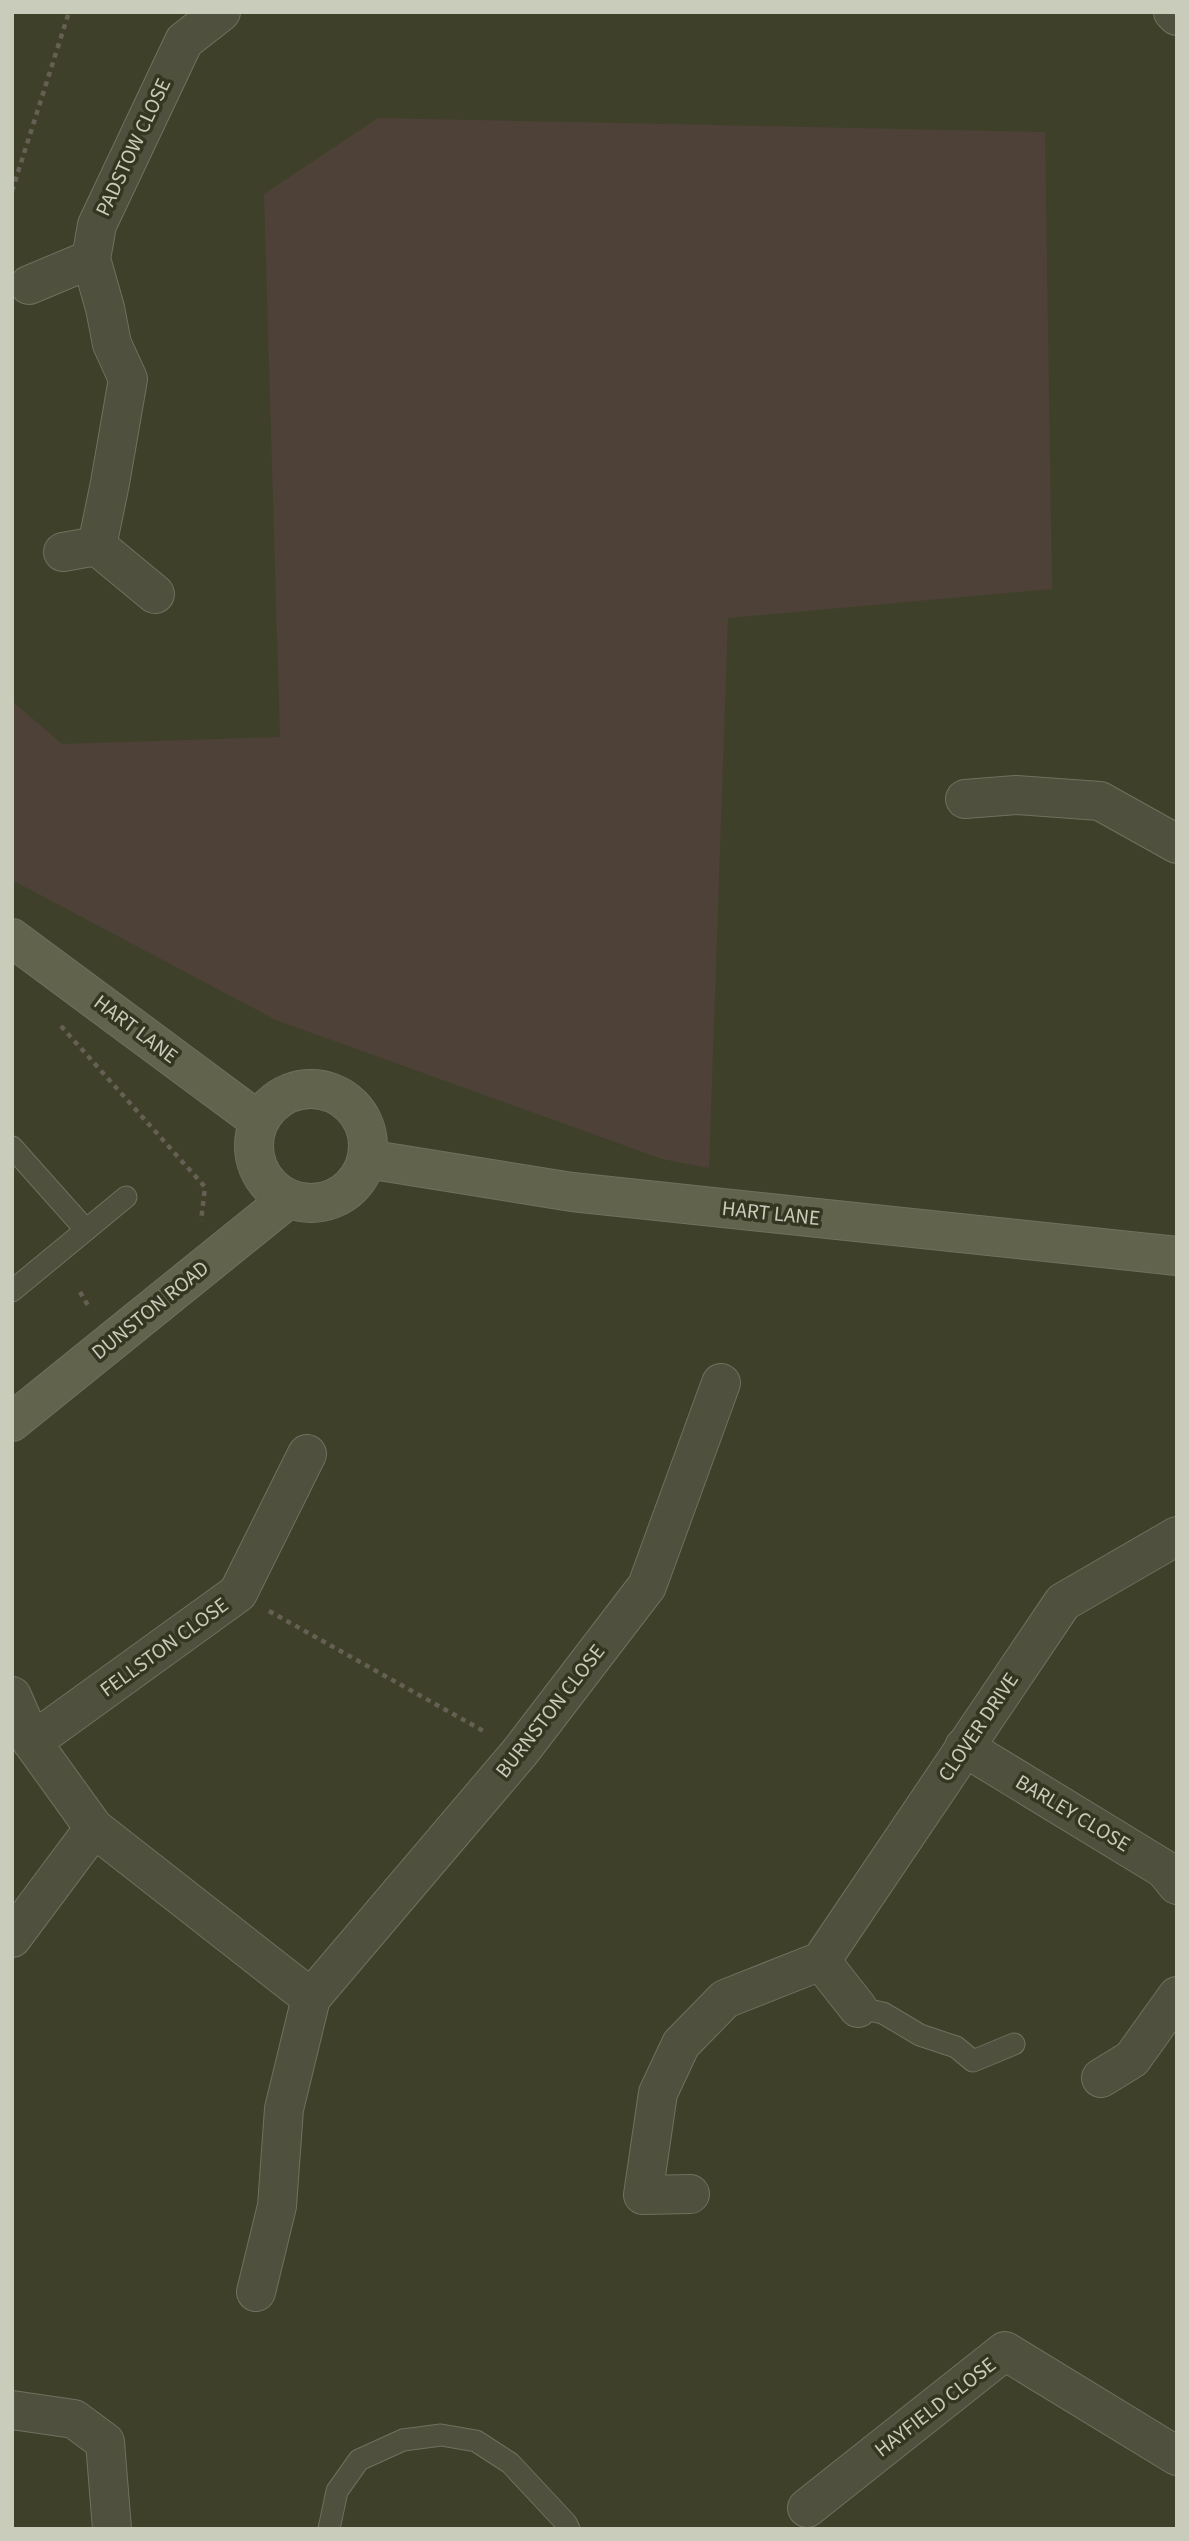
<svg xmlns="http://www.w3.org/2000/svg" width="1189" height="2541" viewBox="0 0 1189 2541" font-family="'Source Sans 3',sans-serif">
<style>
.green{fill:#4e4138}
.lines{fill:none;stroke-linecap:round;stroke-linejoin:round}
.lane-casing{stroke:#6f715f;stroke-width:23}
.street-casing{stroke:#6f715f;stroke-width:40}
.secondary-casing{stroke:#6f715f;stroke-width:40}
.path{stroke:#665f53;stroke-width:4.5;stroke-dasharray:5 5;stroke-linecap:butt}
.lane{stroke:#4f513e;stroke-width:21}
.street{stroke:#4f513e;stroke-width:38}
.secondary{stroke:#61634c;stroke-width:38}
.labels{text-anchor:middle;stroke-width:7;stroke-linejoin:round;paint-order:stroke}
.street-label{font-size:21px;fill:#c9cbbb;stroke:#353622}
</style>
<rect width="100%" height="100%" fill="#3f402a"/>
<path class="green" d="M378,118L1045,132L1052,589L728,618L709,1168L662,1159L276,1020L12,880V701L62,744L280,737L264,194Z"/>
<g class="lines">
<defs>
<g id="lane">
<path d="M12,1147L86,1230"/>
<path d="M12,1291L126,1197"/>
<path d="M858,2008L883,2013L920,2035L956,2047L973,2061L1014,2044"/>
<path d="M329,2529L337,2491L359,2460L403,2440L441,2435L476,2441L510,2463L566,2523L569,2529"/>
</g>
<g id="street">
<path d="M1173,12L1177,16"/>
<path d="M29,285L91,259"/>
<path d="M97,546L110,483L128,379L112,344L105,308L91,259L97,225L184,41L221,12"/>
<path d="M63,552L97,546L155,594"/>
<path d="M965,799L1016,795L1100,801L1177,844"/>
<path d="M12,1696L32,1742L94,1828L311,1998L520,1752L647,1586L721,1383"/>
<path d="M32,1742L238,1593L307,1454"/>
<path d="M964,1747L1164,1869L1177,1885"/>
<path d="M12,1938L94,1828"/>
<path d="M821,1961L858,2008"/>
<path d="M1101,2078L1132,2059L1177,1996"/>
<path d="M690,2194L643,2195L658,2093L681,2044L725,1999L821,1961L1063,1602L1177,1536"/>
<path d="M256,2292L277,2206L284,2109L311,1998"/>
<path d="M12,2410L74,2419L105,2442L112,2529"/>
<path d="M807,2508L1005,2351L1177,2456"/>
</g>
<g id="secondary">
<path d="M12,938L259,1121"/>
<circle cx="311" cy="1146" r="57"/>
<path d="M367,1159L572,1192L1177,1256"/>
<path d="M12,1422L288,1199"/>
</g>
</defs>
<use href="#lane" class="lane-casing"/>
<use href="#street" class="street-casing"/>
<use href="#secondary" class="secondary-casing"/>
<g class="path">
<path d="M12,191L69,12"/>
<path d="M61,1026L205,1187L201,1221"/>
<path d="M80,1292L90,1309"/>
<path d="M269,1611L487,1733"/>
</g>
<use href="#lane" class="lane"/>
<use href="#street" class="street"/>
<use href="#secondary" class="secondary"/>
</g>
<g class="labels">
<g class="street-label">
<text transform="translate(133 147) rotate(-65)" y="7">PADSTOW CLOSE</text>
<text transform="translate(136 1029) rotate(37)" y="7">HART LANE</text>
<text transform="translate(771 1213) rotate(6)" y="7">HART LANE</text>
<text transform="translate(150 1310) rotate(-39)" y="7">DUNSTON ROAD</text>
<text transform="translate(164 1647) rotate(-36)" y="7">FELLSTON CLOSE</text>
<text transform="translate(550 1711) rotate(-52)" y="7">BURNSTON CLOSE</text>
<text transform="translate(978 1727) rotate(-56)" y="7">CLOVER DRIVE</text>
<text transform="translate(1073 1813) rotate(31)" y="7">BARLEY CLOSE</text>
<text transform="translate(935 2407) rotate(-38)" y="7">HAYFIELD CLOSE</text>
</g>
</g>
<rect width="1189" height="2541" fill="none" stroke="#c9cbbb" stroke-width="28"/>
</svg>
